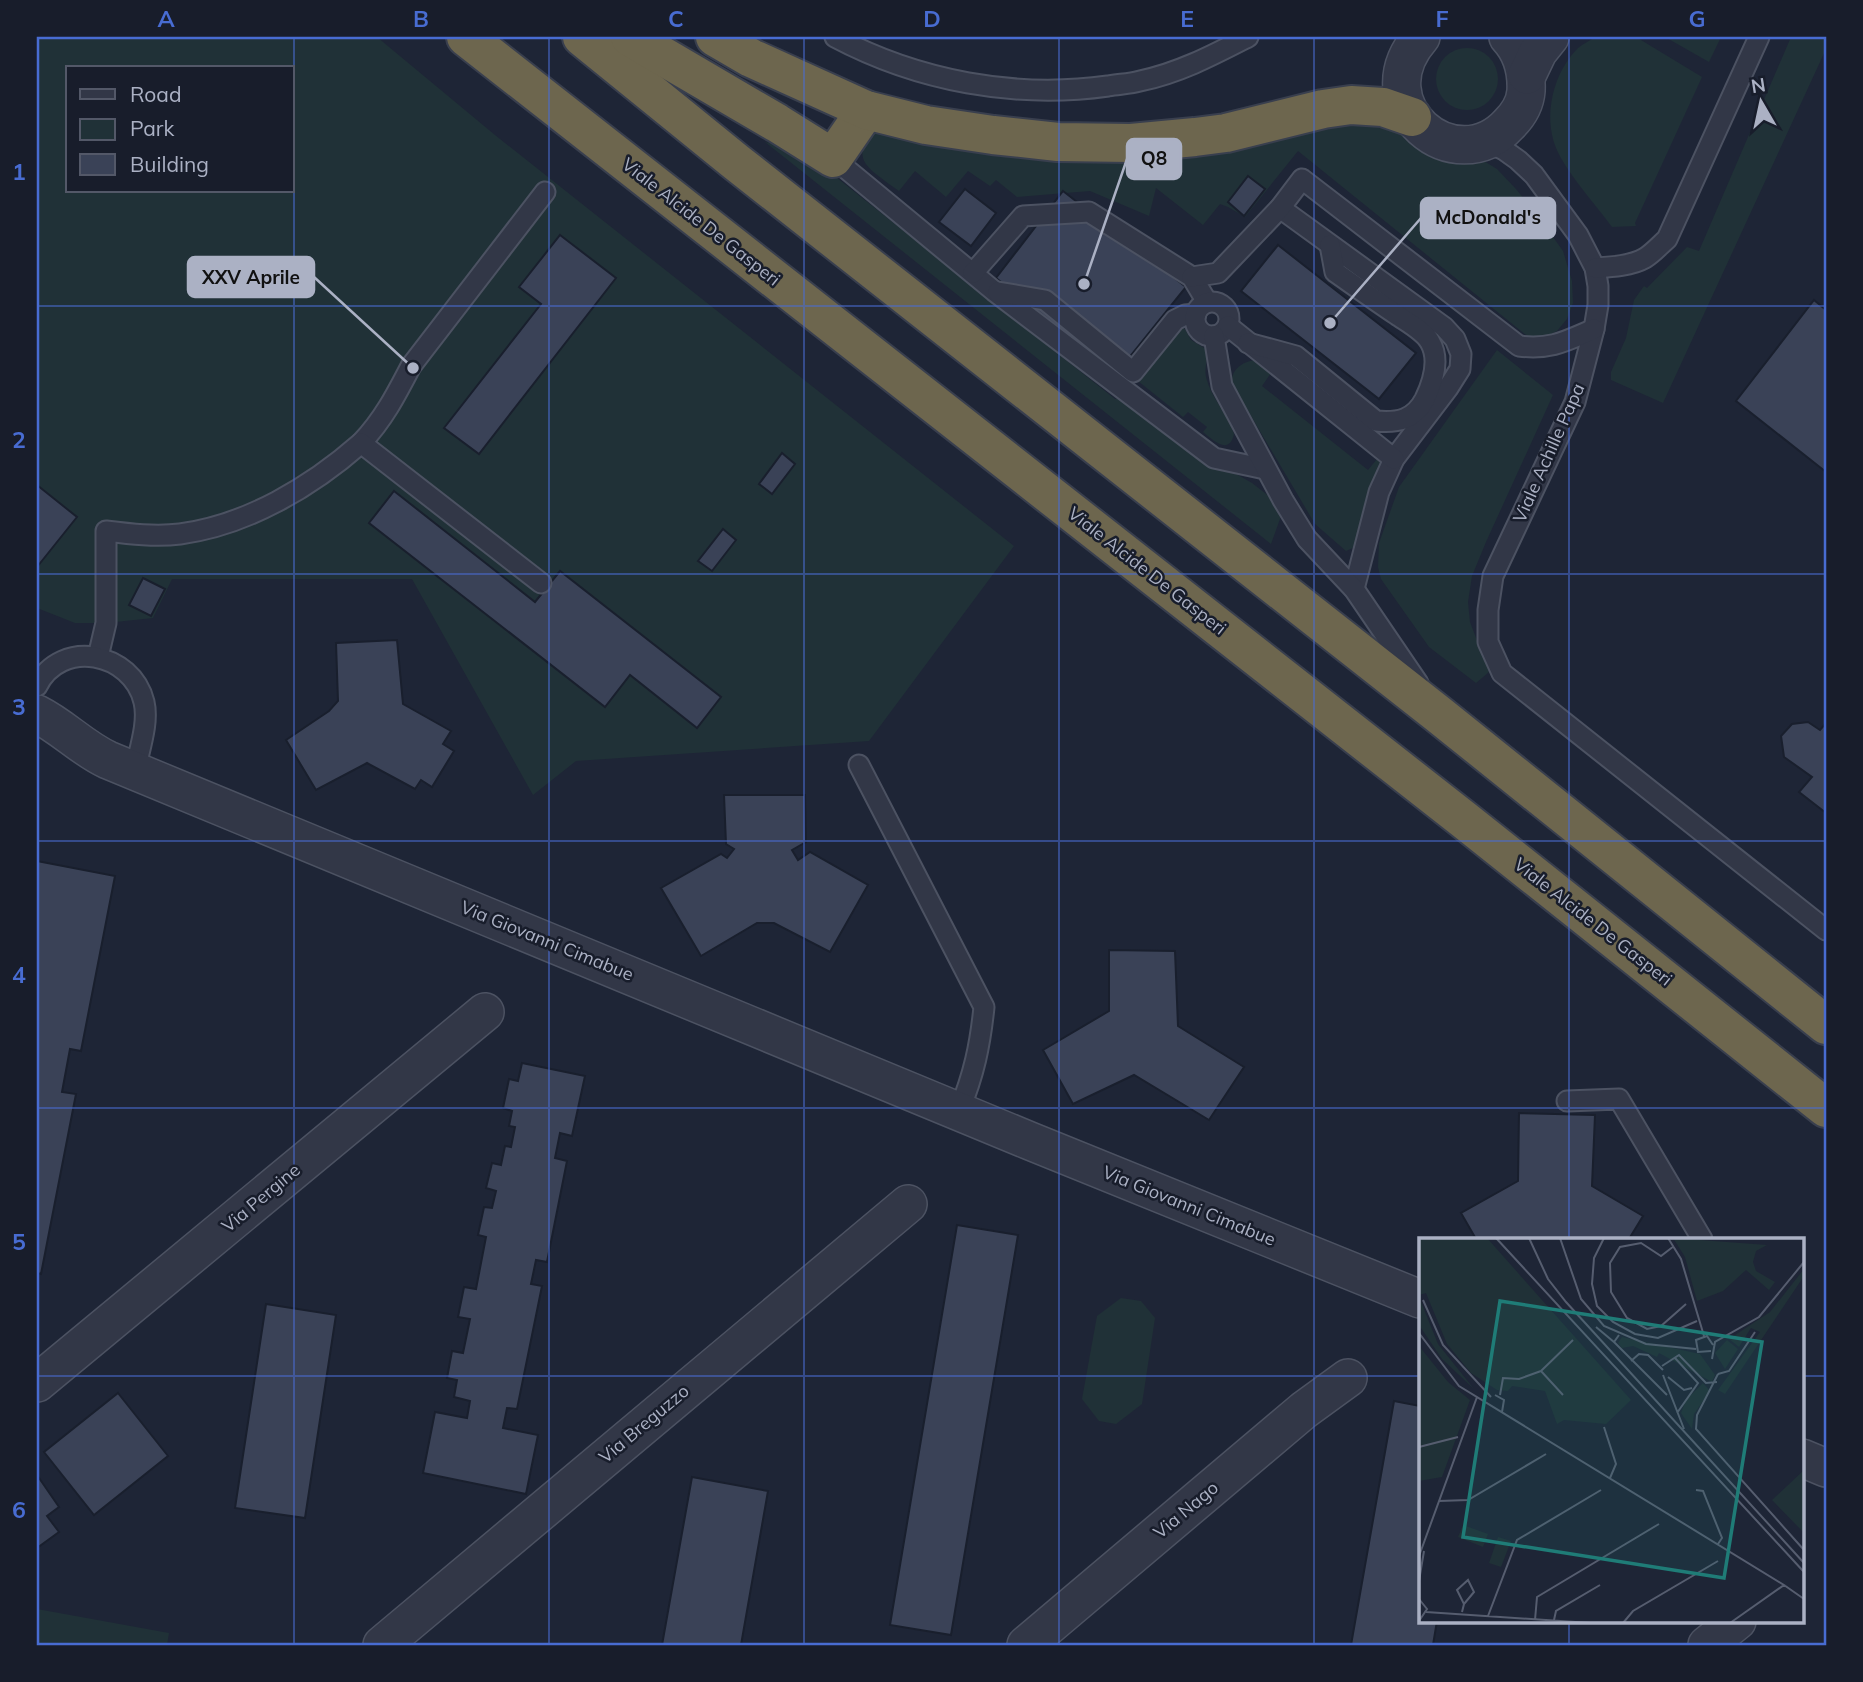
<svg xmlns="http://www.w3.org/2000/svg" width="1863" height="1682" viewBox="0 0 1863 1682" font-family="Mulish,sans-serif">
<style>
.green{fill:#203137;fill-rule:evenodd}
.building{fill:#3a4257;stroke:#191f2d;stroke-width:2}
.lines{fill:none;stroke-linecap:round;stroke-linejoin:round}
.lane-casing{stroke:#4c5262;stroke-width:23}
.street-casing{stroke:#4c5262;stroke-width:40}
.highway-casing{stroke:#393f4e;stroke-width:42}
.lane{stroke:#323747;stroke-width:19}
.street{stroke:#323747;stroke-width:37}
.highway{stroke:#6d664e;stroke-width:38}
.grid{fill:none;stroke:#486cd2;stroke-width:2;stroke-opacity:0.55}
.labels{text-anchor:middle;stroke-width:5;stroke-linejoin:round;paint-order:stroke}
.street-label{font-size:18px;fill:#abb1c4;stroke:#181d2b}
.inset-road{fill:none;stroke:#565d6f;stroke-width:2}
.view{fill:#1f7c77;fill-opacity:0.15;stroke:#1f7c77;stroke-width:3.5}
.inset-edge{fill:none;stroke:#abb1c4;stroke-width:3.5}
.leader{fill:none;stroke:#abb1c4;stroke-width:2.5}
.callout-dot{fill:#abb1c4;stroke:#181d2b;stroke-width:2.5}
.callout{fill:#abb1c4;stroke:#abb1c4;stroke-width:2.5}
.callout-label{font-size:19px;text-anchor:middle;font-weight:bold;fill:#111}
.neatline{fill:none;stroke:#486cd2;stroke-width:2.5}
.grid-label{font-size:23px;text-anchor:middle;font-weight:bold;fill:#486cd2}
</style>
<rect width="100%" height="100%" fill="#1e2536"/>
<g class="green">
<path d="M37,37H377L495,135L1014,546L869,741L576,761L533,795L412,579H172L153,618L106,623H75L37,608ZM68,68H292V191H68Z"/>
<path d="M1596,37H1636L1702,77L1635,223L1636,226L1612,227C1596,205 1566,172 1556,148C1543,115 1553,73 1578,48C1583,44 1590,40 1596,37Z"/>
<path d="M1665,37H1721L1709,62Z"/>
<path d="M1791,37H1826V49L1663,403L1611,380V372L1626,338L1634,300L1644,286L1647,288L1687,247L1699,251Z"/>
<circle cx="1467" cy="79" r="31"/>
<path d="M1353,118L1390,125L1479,158L1497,169L1516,189L1538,216L1563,251L1572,281L1573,303L1567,319L1557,331L1543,338L1531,339L1298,151L1245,217L1228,207L1220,204L1203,225L1156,188L1149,216L1090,191L1017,197L996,180L990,186L968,171L946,197L915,171L899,191C867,167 845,159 881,123L945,135Z"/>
<path d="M765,142L802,150L1115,399L1120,398L1125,400L1208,465L1231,471L1252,483L1270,497L1280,509V519L1271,544Z"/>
<path d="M1178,327L1185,329L1191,340L1206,349C1209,358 1204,367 1206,377C1211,398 1228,414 1234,434C1229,456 1213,440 1203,432L1207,427L1188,412L1183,417L1138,381L1136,377Z"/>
<path d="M1497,350L1553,395L1486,542L1472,576L1468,602L1470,622L1489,672L1476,683L1429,647L1381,579L1378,567L1379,543L1399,487Z"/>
<path d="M1256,360L1271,373L1262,386L1368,470L1377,459L1386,465L1355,547L1346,551L1315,524L1232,384C1230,370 1243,361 1256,360Z"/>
<path d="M1121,1298L1141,1301L1155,1318L1142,1404L1116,1424L1099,1421L1082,1399L1097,1316Z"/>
<path d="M37,1609L169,1633L167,1645H37Z"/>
</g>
<g class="building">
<path d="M1248,176L1265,189L1244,216L1228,202Z"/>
<path d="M965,189L996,213L971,246L939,222Z"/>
<path d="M1063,191L1186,287L1116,374L996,278Z"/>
<path d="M560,235L616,278L479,454L444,428L541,304L519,287Z"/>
<path d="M1278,245L1416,353L1379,399L1241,291Z"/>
<path d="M1814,300L1826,310V472L1736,401Z"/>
<path d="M782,453L795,464L772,494L759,484Z"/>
<path d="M37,485L77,517L37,567Z"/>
<path d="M394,491L535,602L560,571L721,697L697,728L630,675L605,707L369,523Z"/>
<path d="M723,529L736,540L712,571L698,561Z"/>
<path d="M143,578L165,589L151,616L129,605Z"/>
<path d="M397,640L403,704L451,731L443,744L454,751L432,787L421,780L415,789L367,763L316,790L286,740L329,711L338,701L336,643Z"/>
<path d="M1808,722L1820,730L1826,723V813L1799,792L1812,777L1784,757L1781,736L1792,724Z"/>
<path d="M724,795H805L806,842L792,850L798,860L810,852L868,885L830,952L774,923H757L701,956L661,888L721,854L727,858L734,849L726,844Z"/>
<path d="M37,861L115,876L81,1051L70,1049L62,1092L76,1094L41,1274L37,1273Z"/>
<path d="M1109,950L1175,951L1178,1026L1244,1067L1209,1120L1134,1075L1073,1104L1043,1050L1109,1011Z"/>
<path d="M522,1063L585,1076L572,1136L560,1133L555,1158L567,1161L547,1262L536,1260L531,1284L542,1286L517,1409L507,1408L503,1428L538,1435L526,1494L423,1473L435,1412L467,1418L470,1401L454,1397L457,1380L447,1378L452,1351L463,1353L470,1319L458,1317L464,1287L476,1289L486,1237L478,1235L484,1207L492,1208L496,1191L486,1188L492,1163L501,1165L505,1146L511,1147L515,1127L509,1126L512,1111L503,1108L509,1079L518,1081Z"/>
<path d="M1519,1113L1595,1115L1592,1186L1643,1216L1629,1239H1476L1461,1213L1518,1181Z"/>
<path d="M957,1225L1018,1235L951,1635L890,1625Z"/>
<path d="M266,1304L336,1315L305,1518L235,1508Z"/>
<path d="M118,1393L168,1456L94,1515L44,1452Z"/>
<path d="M1394,1401L1420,1406V1621H1437L1433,1645H1351Z"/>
<path d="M37,1475L59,1507L47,1516L59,1532L37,1548Z"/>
<path d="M692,1477L768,1491L741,1645H662Z"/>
</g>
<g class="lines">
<defs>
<g id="lane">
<path d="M835,37C918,81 1015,99 1108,86C1119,84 1130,84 1140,81C1179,73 1213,55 1248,37"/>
<path d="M1486,141L1504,150L1518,160L1534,175L1578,235L1595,268L1598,286V305L1594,329L1575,402L1493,576L1488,610V642L1502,673L1826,930"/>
<path d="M833,158L994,291L1214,458L1265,469"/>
<path d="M1280,208L1444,327L1455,339L1461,354L1460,369L1448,388L1394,459L1379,492L1354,589"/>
<path d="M1595,268C1611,267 1631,266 1645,258C1653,253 1660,245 1667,239L1759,37"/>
<path d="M973,273L1023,216L1089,212L1192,277L1207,302"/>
<path d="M1192,277L1218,273L1280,208L1302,179L1519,346C1551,350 1566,341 1594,329"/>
<path d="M998,292L1045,300L1133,372L1175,320L1185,315L1196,314"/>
<circle cx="1212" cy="319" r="17"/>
<path d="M1228,326L1394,459"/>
<path d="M1214,336L1222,386L1283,500L1307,539L1354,589L1418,683"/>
<path d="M1248,343L1296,356L1376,421C1398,423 1414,420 1425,399C1433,382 1440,359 1430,342C1424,331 1407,322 1397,315C1376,301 1355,286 1335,272L1330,245"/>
<path d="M361,443C383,420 396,395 411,366L545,192"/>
<path d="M98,657L106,623V531C130,534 156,537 180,534C247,525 311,487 361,443L541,583"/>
<path d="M37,686C61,638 132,652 144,702C149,723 139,750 135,771"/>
<path d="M859,765L984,1007C980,1046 974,1074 959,1111"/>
<path d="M1567,1101L1619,1099L1702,1239"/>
</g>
<g id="street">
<path d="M1421,37C1361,105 1455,183 1509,124C1518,115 1525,104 1526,91C1527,70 1522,52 1508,37"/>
<path d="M1527,75L1538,52L1550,37"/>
<path d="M37,714C63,727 82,748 108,760L1030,1141L1420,1299"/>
<path d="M37,1383L485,1012"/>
<path d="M1802,1458L1826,1468"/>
<path d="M382,1645L908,1204"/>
<path d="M1026,1645L1304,1410L1348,1378"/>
<path d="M1707,1645L1737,1621"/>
</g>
<g id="highway">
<path d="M466,37L1463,819L1826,1108"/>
<path d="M582,37L736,162L1438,714L1826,1025"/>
<path d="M630,37L777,123L833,158L866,110"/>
<path d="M715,37L751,58L866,110L926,125L993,135L1058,142L1131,143L1195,137L1226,133L1323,109L1351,105L1383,107L1412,117"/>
</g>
</defs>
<use href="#lane" class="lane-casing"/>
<use href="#street" class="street-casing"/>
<use href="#highway" class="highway-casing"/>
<use href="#lane" class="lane"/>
<use href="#street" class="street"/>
<use href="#highway" class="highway"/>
</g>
<path class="grid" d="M294,37V1645M549,37V1645M804,37V1645M1059,37V1645M1314,37V1645M1569,37V1239M37,306H1826M37,574H1826M37,841H1826M37,1108H1826M37,1376H1420M1802,1376H1826M1569,1621V1645"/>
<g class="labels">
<g class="street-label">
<text transform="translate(701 222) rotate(38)" y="6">Viale Alcide De Gasperi</text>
<text transform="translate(1549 453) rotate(-66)" y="6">Viale Achille Papa</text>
<text transform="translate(1147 571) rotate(38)" y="6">Viale Alcide De Gasperi</text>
<text transform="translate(1593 922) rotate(38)" y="6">Viale Alcide De Gasperi</text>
<text transform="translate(547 941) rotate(22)" y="6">Via Giovanni Cimabue</text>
<text transform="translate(261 1198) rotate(-40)" y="6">Via Pergine</text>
<text transform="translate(1189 1206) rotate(22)" y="6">Via Giovanni Cimabue</text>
<text transform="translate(644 1424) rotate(-40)" y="6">Via Breguzzo</text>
<text transform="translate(1186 1510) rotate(-40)" y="6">Via Nago</text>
</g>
</g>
<g transform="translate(1419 1238)">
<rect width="385" height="385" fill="#1e2536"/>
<path d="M0,0H68L212,162L187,186L145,182L138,186L126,153L93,148L89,153L78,152L52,135L28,106L7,55L0,57ZM254,0L348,7L337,13L334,24L337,33L356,44L350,52L327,32L304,53L278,63L266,19ZM385,31V38L306,156L299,152L341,94L332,90L320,109L310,101L351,74ZM0,59L19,106L55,151L23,121L0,87ZM203,99L281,116L296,137L293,144L240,115L238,119L214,108L203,110L199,105ZM308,102L319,111L306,131L296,115ZM0,108L29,144L51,162L23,239L0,243ZM284,145L291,153L275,176L273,191L262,175L267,162ZM385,232V295L353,262ZM44,287L69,296L64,309L39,299ZM79,299L92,303L82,329L70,325Z" fill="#203137"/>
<path class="inset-road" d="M77,0L385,334M110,0L129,41L147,64L385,325M141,0L162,61L185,88L227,106L277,111M185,0L175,20L173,46L178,68L194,84L216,96L239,100L278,83M249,0L262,21L285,98M255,8L242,18L222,5L201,9L191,25L192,54L208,80L228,91L242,88L267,66M4,62L24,107L72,159M177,89L195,104L200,97M0,95L40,148L365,347L311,385M195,104L248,157M292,113L279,114L277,102L288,98L294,107M256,120L279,145L258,175M293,121L296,104L340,79L385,24M212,123L220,116L229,117L244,132M243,128L260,117L287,145L298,144M122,133L154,102M299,136L278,177L277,191L385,312M299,136L310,133L336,94M244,137L265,191M249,139L265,152L273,150M76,157L85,162L83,174M81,157L84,140L100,141L122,133L144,157M185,189L197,226L191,240M0,209L39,199M277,252L284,253L303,300L299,306M20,263L49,262L127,216M0,318L58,159M0,343L5,313M365,347L385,361M0,361L8,371L0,383M7,374L171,385M43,374L45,366L38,352L49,342L55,354L45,366M69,378L98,302L182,252M116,382L118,359L240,286M135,382L137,373L181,347M204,385L214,373L299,323"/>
<path class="view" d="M81,63L343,104L305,340L44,299Z"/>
<rect width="385" height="385" class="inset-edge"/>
</g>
<path class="leader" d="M1084 284L1127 159M1330 323L1421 218M413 368L314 277"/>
<g class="callout-dot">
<circle cx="1084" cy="284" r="7"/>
<circle cx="1330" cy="323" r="7"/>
<circle cx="413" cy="368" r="7"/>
</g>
<g class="callout">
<rect x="1127" y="139" width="54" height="40" rx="7"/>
<rect x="1421" y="198" width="134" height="40" rx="7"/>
<rect x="188" y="257" width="126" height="40" rx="7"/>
</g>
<g class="callout-label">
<text x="1154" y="165">Q8</text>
<text x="1488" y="224">McDonald's</text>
<text x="251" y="284">XXV Aprile</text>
</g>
<rect width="1863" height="1682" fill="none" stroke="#181d2b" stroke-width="77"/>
<rect x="66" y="66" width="228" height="126" fill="#181d2b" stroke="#535868" stroke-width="2"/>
<rect x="80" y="89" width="35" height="10" fill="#323747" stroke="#535868" stroke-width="2"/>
<text x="130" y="102" font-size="21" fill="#abb1c4">Road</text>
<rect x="80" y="119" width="35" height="21" fill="#203137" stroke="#535868" stroke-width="2"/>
<text x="130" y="136" font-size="21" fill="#abb1c4">Park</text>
<rect x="80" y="154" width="35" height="21" fill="#3a4257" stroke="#535868" stroke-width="2"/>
<text x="130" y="172" font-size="21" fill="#abb1c4">Building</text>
<g transform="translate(1761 102) rotate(351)" stroke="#181d2b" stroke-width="5" paint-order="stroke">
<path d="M0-5L12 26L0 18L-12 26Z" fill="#abb1c4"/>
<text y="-10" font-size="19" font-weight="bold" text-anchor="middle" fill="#abb1c4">N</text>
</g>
<rect x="38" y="38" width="1787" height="1606" class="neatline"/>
<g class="grid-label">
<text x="166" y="27">A</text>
<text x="421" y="27">B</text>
<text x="676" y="27">C</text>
<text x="932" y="27">D</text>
<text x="1187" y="27">E</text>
<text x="1442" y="27">F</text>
<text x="1697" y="27">G</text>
<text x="19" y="180">1</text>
<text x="19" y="448">2</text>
<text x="19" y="715">3</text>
<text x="19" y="983">4</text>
<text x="19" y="1250">5</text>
<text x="19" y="1518">6</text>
</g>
</svg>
